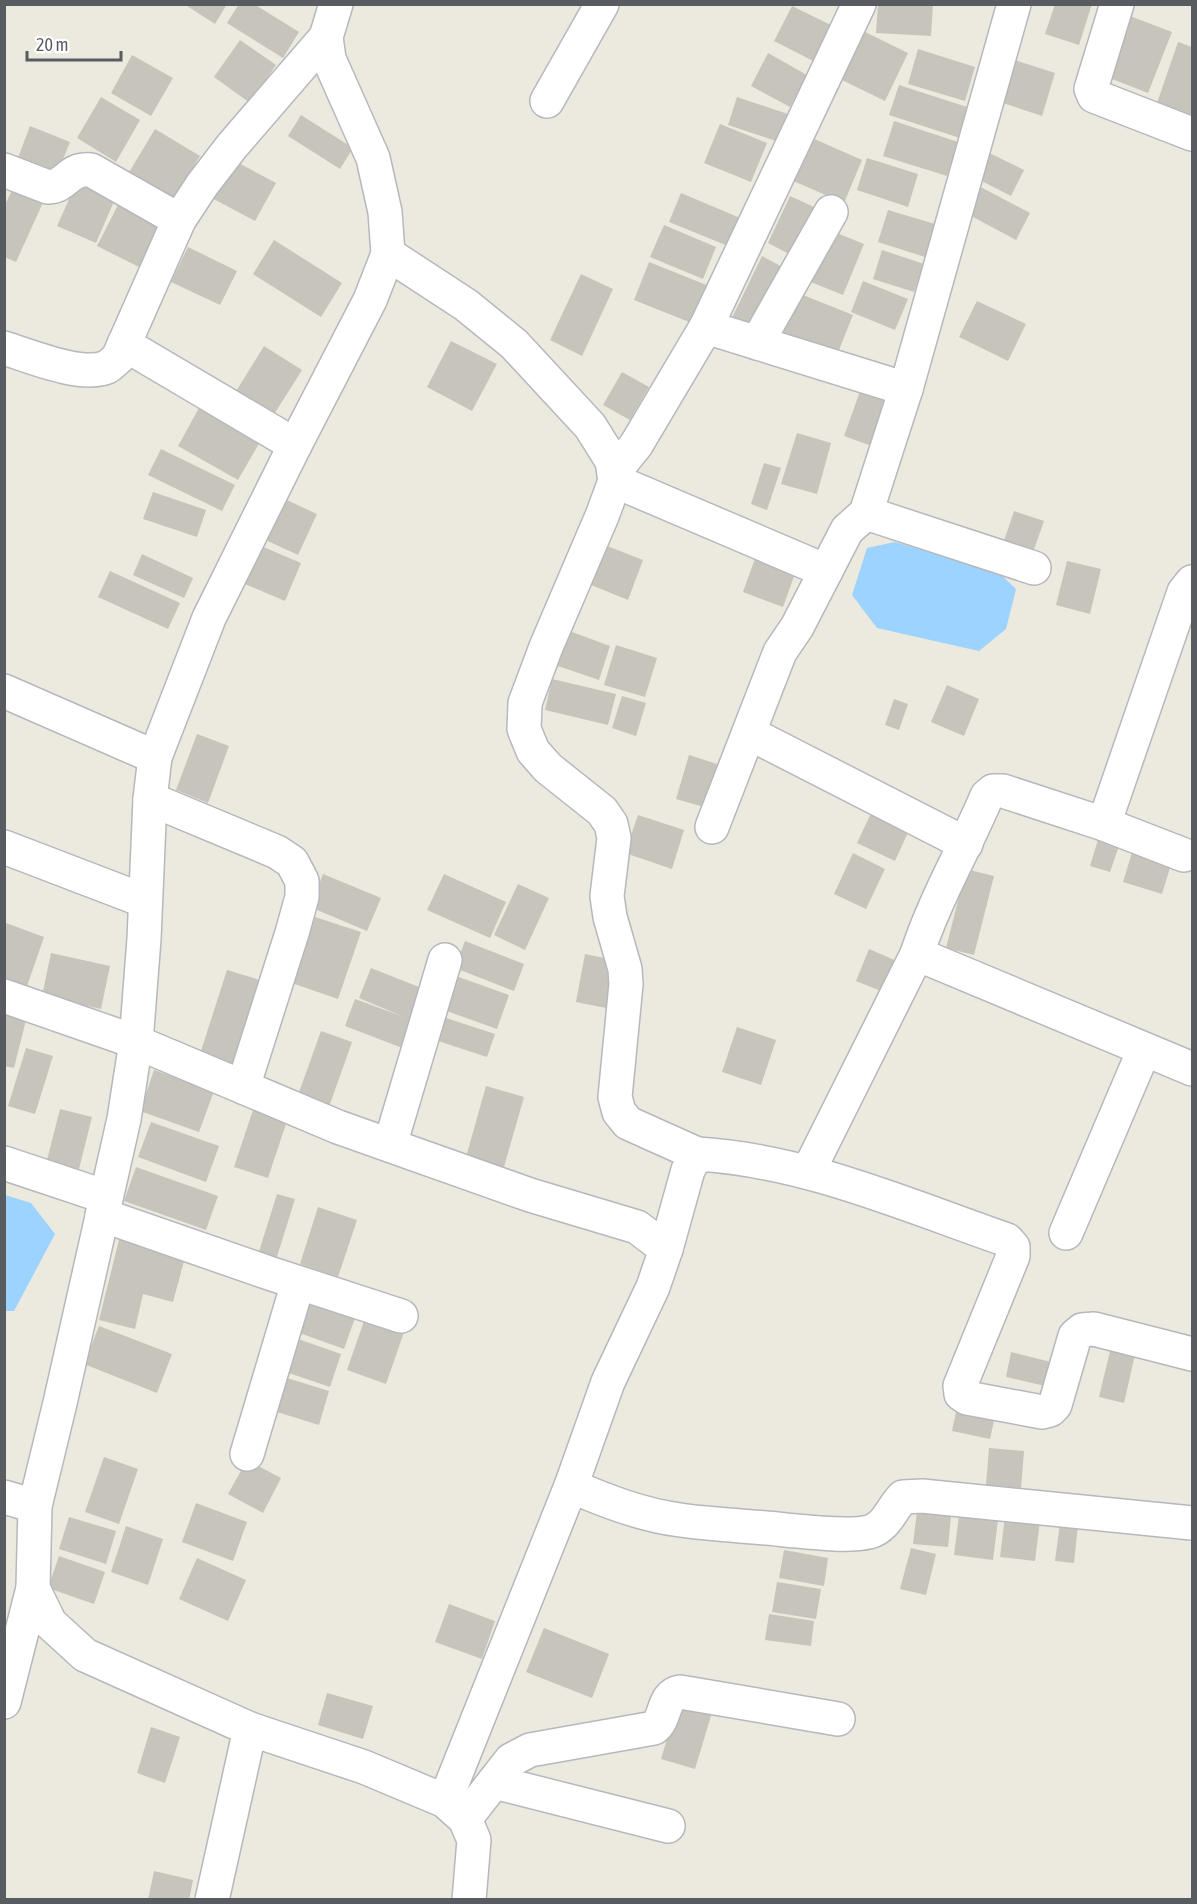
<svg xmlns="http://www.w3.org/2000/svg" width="1197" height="1904" viewBox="0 0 1197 1904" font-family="'Asap Condensed',sans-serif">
<rect width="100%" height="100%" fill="#ece9df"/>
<g fill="#9cd3ff">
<path d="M895 542 998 572 1016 589 1006 629 979 651 877 628 852 595 867 548Z"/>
<path d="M5 1195 31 1203 55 1234 14 1311H5Z"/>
</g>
<g fill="#c7c4bc">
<path d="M184 4H227L215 24Z"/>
<path d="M239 4H254L299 32 283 58 227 23Z"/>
<path d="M878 4H933L931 36 876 33Z"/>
<path d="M1055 4H1092L1079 45 1045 34Z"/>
<path d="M792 6 835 27 817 63 774 41Z"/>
<path d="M1130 16 1172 32 1148 93 1107 77Z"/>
<path d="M863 31 908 53 885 101 840 79Z"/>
<path d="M240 40 276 65 250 103 214 77Z"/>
<path d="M1178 42 1192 47V115L1157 103Z"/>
<path d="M918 49 975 67 965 101 908 84Z"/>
<path d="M768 53 807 75 790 107 751 86Z"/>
<path d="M132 55 173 78 151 116 111 93Z"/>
<path d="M1011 59 1055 73 1042 116 997 101Z"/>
<path d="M899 85 970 108 960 138 889 115Z"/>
<path d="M101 97 140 120 116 162 77 138Z"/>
<path d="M737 97 788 114 779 142 728 125Z"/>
<path d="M301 115 353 148 340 169 288 136Z"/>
<path d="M894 121 958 142 947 176 883 156Z"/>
<path d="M720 124 767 143 751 182 704 163Z"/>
<path d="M30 126 70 142 55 179 16 163Z"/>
<path d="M155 129 200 156 170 206 125 179Z"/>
<path d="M803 134 862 160 844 203 784 177Z"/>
<path d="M983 150 1024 170 1011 196 970 175Z"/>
<path d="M867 158 918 174 908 207 857 190Z"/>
<path d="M231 159 276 183 255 221 210 197Z"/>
<path d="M81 173 119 190 96 243 57 226Z"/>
<path d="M15 184 45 198 16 262 4 257V207Z"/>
<path d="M975 184 1030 213 1016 240 962 211Z"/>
<path d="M681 193 745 220 733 248 669 222Z"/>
<path d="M790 196 814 207 791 255 768 243Z"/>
<path d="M121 199 162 220 139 267 97 246Z"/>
<path d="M888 210 935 224 925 257 878 242Z"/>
<path d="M664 225 716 247 703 279 650 257Z"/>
<path d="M827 229 864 244 843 295 806 280Z"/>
<path d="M274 240 342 283 321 317 253 274Z"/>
<path d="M188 247 237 271 220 305 171 282Z"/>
<path d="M882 250 924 264 914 292 873 279Z"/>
<path d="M762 256 784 268 751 335 729 324Z"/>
<path d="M649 262 709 286 694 324 634 300Z"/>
<path d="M581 274 613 289 582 356 550 340Z"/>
<path d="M863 281 908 299 895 330 851 312Z"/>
<path d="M788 289 853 315 837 355 772 328Z"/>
<path d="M977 301 1026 324 1008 361 959 337Z"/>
<path d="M451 341 497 364 472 411 427 387Z"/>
<path d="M264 346 302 370 273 416 235 393Z"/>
<path d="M622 372 649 387 630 420 603 405Z"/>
<path d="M863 383 899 396 880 449 844 436Z"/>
<path d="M204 399 265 433 238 480 178 446Z"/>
<path d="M797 433 831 443 817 494 781 484Z"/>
<path d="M161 449 235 485 222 511 148 475Z"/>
<path d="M764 463 781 468 767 510 751 504Z"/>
<path d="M153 492 206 510 197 537 143 519Z"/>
<path d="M276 495 317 514 298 555 257 536Z"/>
<path d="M1014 511 1044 521 1032 555 1003 544Z"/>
<path d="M254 543 301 563 285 601 238 581Z"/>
<path d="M602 544 643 560 628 600 586 583Z"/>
<path d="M757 553 797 568 783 607 743 592Z"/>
<path d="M142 554 193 578 184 598 133 575Z"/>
<path d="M1067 561 1101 569 1090 614 1056 605Z"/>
<path d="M110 571 180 603 168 629 98 597Z"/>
<path d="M564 629 610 646 599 680 552 664Z"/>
<path d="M616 645 657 658 645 697 604 685Z"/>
<path d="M552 679 616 694 608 725 545 710Z"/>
<path d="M947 685 979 699 964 736 931 722Z"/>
<path d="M622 696 646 703 636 736 612 728Z"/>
<path d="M894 699 908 704 899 730 885 725Z"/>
<path d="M197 734 229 746 208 803 176 790Z"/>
<path d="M689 755 717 764 704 807 676 799Z"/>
<path d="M874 807 911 826 895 861 857 843Z"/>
<path d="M638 815 684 830 672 869 625 853Z"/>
<path d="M1100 833 1121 840 1110 872 1090 866Z"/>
<path d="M1134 846 1173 858 1162 894 1123 882Z"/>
<path d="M853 853 885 869 866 909 834 894Z"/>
<path d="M966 869 994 876 974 955 946 948Z"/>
<path d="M323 874 381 898 367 931 310 907Z"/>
<path d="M444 874 506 902 490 938 427 910Z"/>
<path d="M518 884 549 898 525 950 494 935Z"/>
<path d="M312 916 361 932 338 999 289 982Z"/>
<path d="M6 923 44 937 24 995 4 989V929Z"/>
<path d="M465 941 524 964 514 991 455 968Z"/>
<path d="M869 949 899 962 886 993 856 981Z"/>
<path d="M51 953 110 966 101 1009 42 996Z"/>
<path d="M585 954 619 961 611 1009 576 1002Z"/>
<path d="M371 968 424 989 405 1049 345 1026 355 999 404 1017 359 998Z"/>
<path d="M227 970 263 981 237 1066 200 1054Z"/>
<path d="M456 976 509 995 497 1029 444 1010Z"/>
<path d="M4 1002 29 1008 14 1068 4 1066Z"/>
<path d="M440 1016 495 1034 487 1057 432 1039Z"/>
<path d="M737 1027 776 1040 761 1085 722 1072Z"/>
<path d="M321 1031 352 1042 329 1107 298 1095Z"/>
<path d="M26 1048 53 1056 35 1114 8 1106Z"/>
<path d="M154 1070 214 1091 199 1132 140 1111Z"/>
<path d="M486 1086 524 1097 504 1167 466 1157Z"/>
<path d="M254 1107 288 1118 268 1178 234 1167Z"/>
<path d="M60 1109 92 1117 77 1177 45 1168Z"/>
<path d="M151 1122 219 1146 206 1182 138 1157Z"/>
<path d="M136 1167 218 1196 206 1230 124 1201Z"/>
<path d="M277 1194 295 1199 275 1263 257 1258Z"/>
<path d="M318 1207 357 1220 338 1277 300 1264Z"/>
<path d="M121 1232 187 1250 173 1302 143 1294 135 1329 99 1320Z"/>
<path d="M306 1297 356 1315 344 1349 294 1331Z"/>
<path d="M365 1318 404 1332 386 1384 347 1370Z"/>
<path d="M99 1326 172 1354 157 1393 84 1364Z"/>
<path d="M295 1338 341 1354 330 1387 283 1371Z"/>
<path d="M1112 1343 1136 1350 1124 1403 1099 1397Z"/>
<path d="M1011 1352 1051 1362 1045 1386 1006 1377Z"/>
<path d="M287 1378 329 1391 319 1425 277 1412Z"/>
<path d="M957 1408 995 1416 990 1439 952 1431Z"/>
<path d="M989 1448 1024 1451 1021 1488 986 1485Z"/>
<path d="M104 1457 138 1469 119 1524 85 1512Z"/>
<path d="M247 1460 281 1478 263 1513 228 1494Z"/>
<path d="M196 1503 247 1522 233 1561 182 1542Z"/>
<path d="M918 1503 952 1506 948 1547 913 1544Z"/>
<path d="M960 1507 999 1512 993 1560 954 1555Z"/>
<path d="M1006 1508 1041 1513 1035 1561 1000 1557Z"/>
<path d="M69 1517 116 1531 106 1564 59 1549Z"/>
<path d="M1060 1523 1078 1525 1074 1563 1055 1561Z"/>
<path d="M126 1526 163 1539 148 1585 111 1572Z"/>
<path d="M911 1548 936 1554 926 1595 900 1589Z"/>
<path d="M784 1550 828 1558 824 1586 779 1578Z"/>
<path d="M59 1556 105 1572 94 1604 48 1588Z"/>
<path d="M197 1558 246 1580 228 1621 179 1599Z"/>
<path d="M777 1582 821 1589 816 1619 772 1612Z"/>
<path d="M449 1604 495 1621 482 1659 435 1642Z"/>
<path d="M769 1614 814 1621 811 1646 765 1640Z"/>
<path d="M544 1628 609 1654 592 1698 526 1672Z"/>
<path d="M327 1693 373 1706 363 1739 318 1725Z"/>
<path d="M679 1699 713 1709 695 1769 661 1759Z"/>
<path d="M151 1727 180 1737 165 1783 137 1773Z"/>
<path d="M154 1871 193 1880 189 1900H148Z"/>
</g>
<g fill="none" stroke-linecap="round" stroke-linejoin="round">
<defs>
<g id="minor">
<path d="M1117 4 1091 89 1094 96 1192 134"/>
<path d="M547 101 602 4"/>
<path d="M4 170 48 187C68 186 67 168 91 170L179 220"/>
<path d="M388 254 466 305 514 344 590 426 612 461 615 481 602 516 546 647 525 703 524 729 533 751 548 768 602 811 611 824 614 838 607 896 610 917 625 969 626 984 615 1097 619 1112 628 1123 697 1154"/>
<path d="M706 327 859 4"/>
<path d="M757 343 831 212"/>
<path d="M124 344 295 445"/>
<path d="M4 348C30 356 82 378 107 367 111 365 115 360 118 358L179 220 202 185 232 146 326 37"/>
<path d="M614 472 636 445 706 327 906 389 1014 4"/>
<path d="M615 481 826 571"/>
<path d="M866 513 1034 568"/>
<path d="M4 691 155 757"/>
<path d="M749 733 966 844"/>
<path d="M150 799 277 852 292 862 302 881V897L292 933 243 1087"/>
<path d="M1104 824 1184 592 1192 582"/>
<path d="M712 827 780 652 797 627 847 530 866 513 906 389"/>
<path d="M4 847 145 901"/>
<path d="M1184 855 1104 824 1003 791H993L987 796C965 848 934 901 917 954L1192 1069"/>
<path d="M4 996 136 1042 338 1127 530 1195 637 1227 666 1249 653 1287 608 1382 571 1486 445 1801"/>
<path d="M390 1145 445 960"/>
<path d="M4 1163 106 1197"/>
<path d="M808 1172 917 954"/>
<path d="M102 1215 269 1273 401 1316"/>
<path d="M1066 1233 1144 1050"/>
<path d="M666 1249 688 1170 697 1154C804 1160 906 1205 1007 1240L1013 1247V1256L960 1386 961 1394 967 1398 1042 1412 1050 1410 1055 1405 1075 1336 1082 1330 1094 1329 1192 1354"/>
<path d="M247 1454 298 1283"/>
<path d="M571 1486C606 1501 642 1515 680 1520 715 1525 751 1526 786 1530 808 1532 847 1537 869 1532 887 1527 891 1509 903 1497L922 1496 1192 1523"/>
<path d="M4 1702 33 1588"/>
<path d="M494 1782 668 1826"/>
<path d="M465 1819 511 1760 530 1750 654 1728C667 1718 662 1695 680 1692L838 1719"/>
<path d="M212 1900 250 1729"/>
</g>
<g id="tertiary">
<path d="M336 4 326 37 329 59 373 158 385 212 388 254 370 300 295 445 209 618 155 757 150 799 144 939 136 1042 124 1119 60 1403 35 1506 33 1588 50 1623 85 1655 250 1729 364 1767 445 1801 465 1819 474 1840 469 1900"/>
<path d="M4 1497 35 1506"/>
</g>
</defs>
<use href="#minor" stroke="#b5b8bd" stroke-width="36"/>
<use href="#tertiary" stroke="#b5b8bd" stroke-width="36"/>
<use href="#minor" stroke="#fff" stroke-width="33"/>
<use href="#tertiary" stroke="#fff" stroke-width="33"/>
</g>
<rect width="1197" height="1904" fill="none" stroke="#585c61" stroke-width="12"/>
<path d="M27 51v9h94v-9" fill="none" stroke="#585c61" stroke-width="3"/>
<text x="36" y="51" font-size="18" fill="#585c61" stroke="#ffffff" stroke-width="4.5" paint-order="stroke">20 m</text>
</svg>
